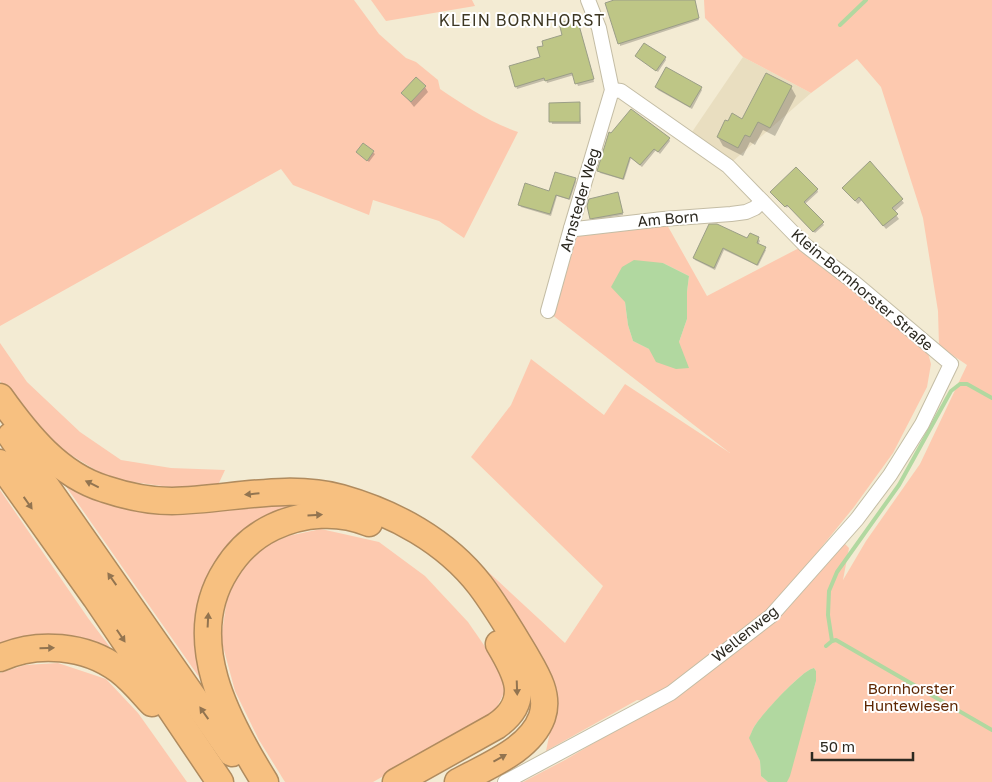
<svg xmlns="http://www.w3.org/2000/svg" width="992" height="782" viewBox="0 0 992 782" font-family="'Golos Text',sans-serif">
<rect width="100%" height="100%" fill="#f3ebd3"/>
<path fill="#e9dec0" d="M743 57 811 93 733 161 692 132Z"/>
<g fill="#fdc9af" fill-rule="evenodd">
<path d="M0 0H354L379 34 406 58 416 62 438 80 440 89C465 106 489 122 518 132L464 238 439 221 373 200 369 215 293 185 281 169 0 326Z"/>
<path d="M371 0H472L475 6 386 21Z"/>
<path d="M704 0H992V782H787L816 681V671L814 668C803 669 761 716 754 727 752 730 751 734 750 738L760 761 761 776 768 782H523L565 760 684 690 773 621 845 544 849 548 843 580 866 541 920 464 967 365 939 346 938 311 923 218 881 87 857 59 811 93 743 57 705 18Z"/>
<path d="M666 223 707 296 801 247 928 353 931 364 927 387 893 453 854 507 768 613 672 686 646 701 637 700 546 751 552 722 516 615 484 568 565 643 603 586 471 457 511 405 531 359 604 415 625 384 730 453 551 314 575 232ZM663 263 689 276 687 292V319L679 342 649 349 633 341 628 325 625 302Z"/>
<path d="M0 343 27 382 80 432 121 460 171 468 225 470 218 485 192 490 110 479 45 439 0 381Z"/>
<path d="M49 462 73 480 337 505 278 514 210 580 222 710Z"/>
<path d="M0 490 88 618 125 667 0 648Z"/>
<path d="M321 529 379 542 425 576 468 622 497 664 506 689 493 715 373 782H285L259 740 235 691 221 639 228 592 247 560 268 545 288 536Z"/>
<path d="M58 663 106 679 138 713 187 782H0V673L25 665Z"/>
</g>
<g fill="#b1d8a0">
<path d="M634 260 663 263 689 276 687 292V319L679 342 689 368 676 369 656 362 649 349 633 341 628 325 625 302 611 287 622 267Z"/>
<path d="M814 668 816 671V681L790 776 787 782H768L761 776 760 761 749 738C751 734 752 730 754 727 760 716 803 669 814 668Z"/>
</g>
<g fill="#0003">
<path d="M618 0H695L699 20 620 46Z"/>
<path d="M578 22 594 82 578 86 574 75 547 83 546 80 517 89 516 86 541 58Z"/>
<path d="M636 56 665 58 666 60 658 72Z"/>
<path d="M425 87 428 92 414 107 403 93Z"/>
<path d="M656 87 701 88 702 90 692 109 658 90Z"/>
<path d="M791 87 796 96 775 136 763 130 755 145 750 142 743 156 723 146 718 137Z"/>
<path d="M579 103 581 124H552L550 104Z"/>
<path d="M611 134 669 139 670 141 660 154 656 150 642 167 631 158 624 180 600 173 599 170Z"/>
<path d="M363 144 375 154 369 162 358 152Z"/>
<path d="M870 162 904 203 894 212 899 219 886 229 862 200 858 204 846 192Z"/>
<path d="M575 179 576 182 570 200 557 196 551 216 521 207 520 205 550 192Z"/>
<path d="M817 189 818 192 805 204 824 225 815 233 788 206 787 208 773 194Z"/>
<path d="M619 196 623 215 592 220 591 218Z"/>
<path d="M709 226 748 240 758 238 760 241 758 245 766 250 758 266 724 250 715 270 695 260 694 258Z"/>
</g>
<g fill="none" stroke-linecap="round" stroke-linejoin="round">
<g stroke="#b1d8a0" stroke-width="4">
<path d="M840 25 866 0"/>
<path d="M832 641 836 640 992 730"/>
<path d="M826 646 832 641 828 615 829 591 837 572 899 485 951 391 960 384H967L992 398"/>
</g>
</g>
<g fill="#bec686" stroke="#9b9e87">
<path d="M614 0H695L699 18 618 44 605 3Z"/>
<path d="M577 18 594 79 575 84 572 73 545 81 544 78 515 87 509 66 540 57 537 47 543 46 542 41 562 35 559 23Z"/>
<path d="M644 43 666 57 656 71 635 56Z"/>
<path d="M666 67 702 87 690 107 655 87Z"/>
<path d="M766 73 792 86 770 128 758 122 750 137 745 135 738 148 717 137 725 120 728 121 732 113 742 119Z"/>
<path d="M416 77 426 86 411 102 401 93Z"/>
<path d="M580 102V122H549V103Z"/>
<path d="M631 109 670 138 658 152 654 149 640 165 630 157 623 179 597 171 609 132 611 133Z"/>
<path d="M363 143 374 151 367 161 356 152Z"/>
<path d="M870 161 903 199 892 208 898 214 883 226 859 197 855 201 842 188Z"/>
<path d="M796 167 818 189 804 202 824 222 813 232 787 205 785 207 770 192Z"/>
<path d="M555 172 576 178 569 199 556 195 550 214 518 205 525 183 549 191Z"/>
<path d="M618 192 623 213 590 219 587 206 589 199Z"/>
<path d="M709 224H717L747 238 750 233 759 237 757 243 766 247 757 265 723 248 714 268 693 258Z"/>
</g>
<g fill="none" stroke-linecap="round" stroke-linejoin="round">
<defs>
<g id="minor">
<path d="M571 228 576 229 663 219 731 214 746 212 755 208 762 201"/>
<path d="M548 311 571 228 612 90 599 28 588 0"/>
<path d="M505 782 671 693 771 616 857 519 890 475 922 424 951 364 855 283 805 245 728 166 621 91 612 90"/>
</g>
<g id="motorway">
<path d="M0 397C27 435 59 475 105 489 126 496 149 501 172 501 228 500 286 483 341 498 394 513 446 541 480 585 496 606 510 630 524 653 535 672 550 694 542 717 530 750 487 766 458 782"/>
<path d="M11 436 232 753"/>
<path d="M0 463 96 598 220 782"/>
<path d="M0 658C37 641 86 645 119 670 131 679 141 691 152 703"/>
<path d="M265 782C227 721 182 639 226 570 237 552 254 536 273 527 303 513 338 510 369 523"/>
<path d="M396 782 496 726C532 701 517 674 499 644"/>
</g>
</defs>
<use href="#minor" stroke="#c4bda5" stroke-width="16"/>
<use href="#motorway" stroke="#b08b5e" stroke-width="29"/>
<use href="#minor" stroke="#fff" stroke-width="14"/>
<use href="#motorway" stroke="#f7c080" stroke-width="26"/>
</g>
<defs><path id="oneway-solid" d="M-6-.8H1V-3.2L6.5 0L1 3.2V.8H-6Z" transform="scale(1.25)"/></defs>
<g fill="#927450">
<use href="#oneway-solid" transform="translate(92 484) rotate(-154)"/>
<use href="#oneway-solid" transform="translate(252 494) rotate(174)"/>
<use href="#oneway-solid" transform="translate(28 503) rotate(55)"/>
<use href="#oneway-solid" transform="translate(315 515) rotate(-3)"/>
<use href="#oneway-solid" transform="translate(112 579) rotate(-125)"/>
<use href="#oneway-solid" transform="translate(208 620) rotate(-87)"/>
<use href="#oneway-solid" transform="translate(121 636) rotate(56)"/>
<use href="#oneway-solid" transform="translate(47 648) rotate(-1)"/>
<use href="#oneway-solid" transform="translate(517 688) rotate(88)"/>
<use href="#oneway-solid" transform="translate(204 713) rotate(-125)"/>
<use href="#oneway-solid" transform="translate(500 758) rotate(-29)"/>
</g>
<g text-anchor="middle" stroke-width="4" stroke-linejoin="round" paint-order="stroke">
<g font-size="15" fill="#2c2920" stroke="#fff">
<text transform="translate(580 200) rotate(-74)" y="5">Arnsteder Weg</text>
<text transform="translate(668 219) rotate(-5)" y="5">Am Born</text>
<text transform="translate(862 290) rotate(40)" y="5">Klein-Bornhorster Straße</text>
<text transform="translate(745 634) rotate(-39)" y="5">Wellenweg</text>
</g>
<g font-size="15" fill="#5e2602" stroke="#fff">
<text x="911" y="694">Bornhorster<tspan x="911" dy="17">Huntewiesen</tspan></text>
</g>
<g font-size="16" letter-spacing="1" fill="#3d3723" stroke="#fff">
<text x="522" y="26">KLEIN BORNHORST</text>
</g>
</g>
<path d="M812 752v8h101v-8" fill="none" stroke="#2c2920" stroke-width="2.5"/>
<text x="820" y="752" font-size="15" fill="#2c2920" stroke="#ffffff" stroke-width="4" paint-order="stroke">50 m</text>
</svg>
